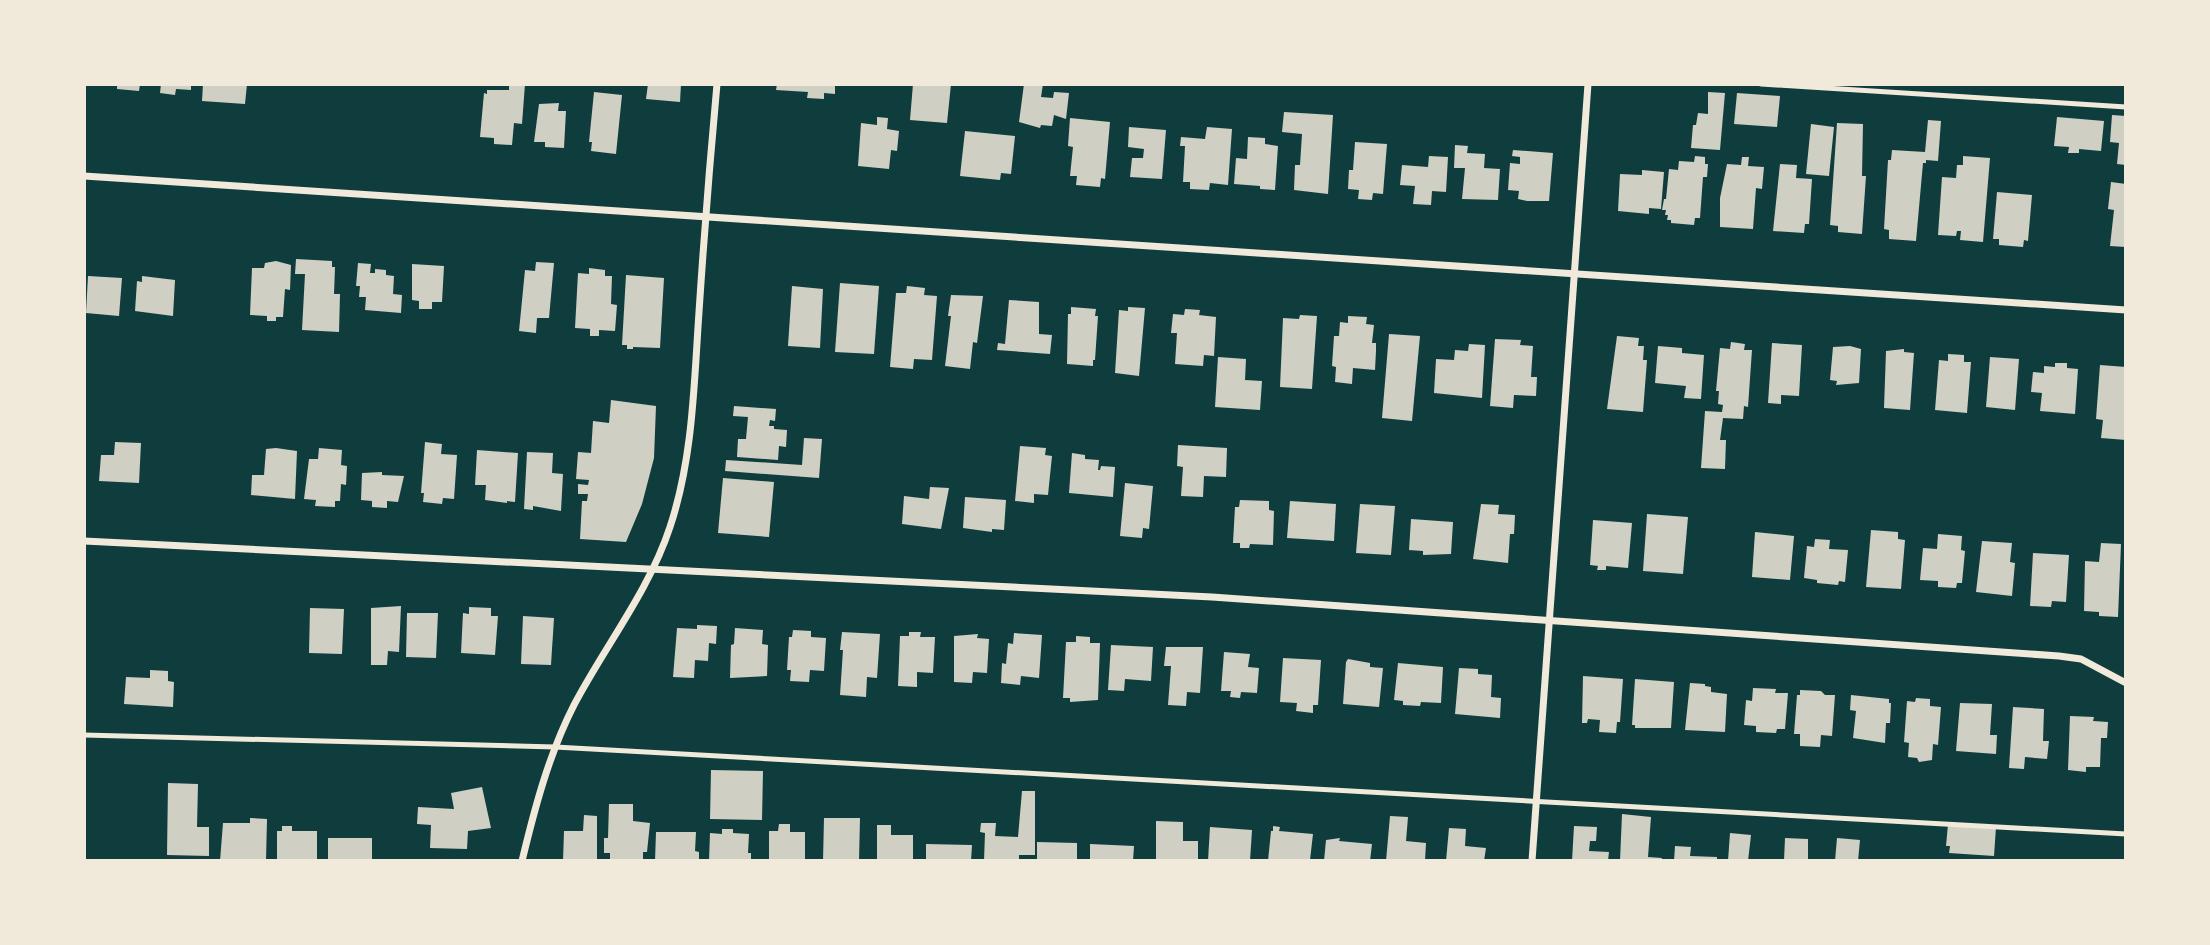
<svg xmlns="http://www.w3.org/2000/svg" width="2210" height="945" viewBox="0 0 2210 945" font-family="Inter,sans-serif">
<rect width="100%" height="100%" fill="#0f3d3e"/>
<g fill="#cfcfc3">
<path d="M117 84H140L139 91 117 89Z"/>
<path d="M161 84H191V90L176 89 175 95 160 93Z"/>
<path d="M203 84H247L245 104 202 101Z"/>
<path d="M509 84H525L522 124 514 123 512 145 494 144V138L480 137 484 93 487 94V90H509Z"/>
<path d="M648 84H681L680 102 646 99Z"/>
<path d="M777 84H835V94L824 93V99L807 98 808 92 776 90Z"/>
<path d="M913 84H951L947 123 910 120Z"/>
<path d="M1024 84H1043L1041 97 1053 98 1054 92 1069 93 1066 119 1054 115 1052 126 1041 125 1040 128 1019 122Z"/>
<path d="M594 92 622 95 616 154 591 151 592 142H589Z"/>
<path d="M1708 92 1725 93 1720 150 1691 148 1693 125H1696L1698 113 1708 114Z"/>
<path d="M1737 93 1780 96 1777 127 1734 124Z"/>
<path d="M559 103 558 111H566L564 148 545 147V142H534L539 104Z"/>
<path d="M1284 112 1333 115 1328 194 1294 190 1295 165H1300L1302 134 1282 132Z"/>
<path d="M2112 115 2126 116V165L2117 164 2119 143 2110 142Z"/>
<path d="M877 117 888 118 887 129 899 131 897 151 891 150 889 169 858 166 861 123 877 125Z"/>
<path d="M2057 117 2104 121 2101 151 2079 149V153H2068L2069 147 2054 146Z"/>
<path d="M1070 118 1110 122 1105 179 1101 178 1100 187 1076 185 1077 176H1070L1073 147 1068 146Z"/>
<path d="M1928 120 1941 121 1938 161 1926 160V163H1923L1916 241 1889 239V230L1884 229 1888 160H1891L1892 150 1925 152Z"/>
<path d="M1837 123 1863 124 1862 176H1866L1862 234 1838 232V226L1830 225Z"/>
<path d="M1811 124 1834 127 1829 176 1806 174Z"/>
<path d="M1129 127 1166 130 1162 179 1130 177 1132 158H1143L1144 149 1128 147Z"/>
<path d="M1207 127 1232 129 1228 185 1210 183 1209 190 1190 189V182H1183L1185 146H1180L1181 137 1205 139Z"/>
<path d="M965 131 1015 136 1011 174 1001 173 1000 180 960 176Z"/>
<path d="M1248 137 1265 138V144L1278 146 1275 190 1260 189V186L1234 184 1236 158 1247 159Z"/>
<path d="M1355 142 1387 144 1383 194 1373 193 1372 200 1358 199 1359 190 1348 189 1349 170H1353Z"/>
<path d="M1455 145 1468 146 1467 153 1485 154 1484 168 1500 169 1498 200 1462 199 1465 168H1454Z"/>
<path d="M1513 150 1553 153 1549 201H1527L1518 199 1519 191 1508 190 1510 163 1520 164V157L1512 156Z"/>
<path d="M1429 156 1448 157 1446 192 1432 191 1431 205 1413 204 1415 186 1400 185 1402 165 1428 167Z"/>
<path d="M1695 156 1705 157V164H1708L1707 177H1703L1700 218H1695L1694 225 1671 223V220H1667L1668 215H1665L1666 210H1662L1664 199H1666L1669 169 1678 170 1679 161 1694 162Z"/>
<path d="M1963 156 1990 158 1983 242 1960 240 1961 231H1957L1956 236 1938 235 1942 177 1956 178 1957 165H1963Z"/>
<path d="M1742 157H1749L1748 166 1764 167 1762 189 1756 188 1753 229 1720 227V198L1727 164 1741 165Z"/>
<path d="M1780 164 1797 165 1796 178 1812 179 1809 224H1805L1804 233 1773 231Z"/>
<path d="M1642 170 1664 172 1661 209 1649 208V214L1618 211 1620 174 1642 175Z"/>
<path d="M2111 182 2126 184V247L2110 246 2114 210 2108 209Z"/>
<path d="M1997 192 2032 195 2028 241 2024 240 2023 247 1999 245V239H1993Z"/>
<path d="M296 259 332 261V267H335L334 294H340L339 332 302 330 305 274H295Z"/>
<path d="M276 261 291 265 290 290 285 289 283 317H276V321H267V316L250 315 252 268H264L265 263Z"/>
<path d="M536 262 554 263 549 318H537L536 333 519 331 525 270 535 271Z"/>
<path d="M358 263 371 264 370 273H375V269L386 270V275L394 276 393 294 402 295 401 313 365 310 366 297H359L360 286H356Z"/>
<path d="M412 264 444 266 442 302H432V309H419V301L412 300Z"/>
<path d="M589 268 605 270V276H612L611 304 617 305 615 331 599 330V336H590V329L575 328 578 273 589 274Z"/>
<path d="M626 275 664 278 660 348 633 347V349H627V345H622Z"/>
<path d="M88 276 122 278 119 316 86 313Z"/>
<path d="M142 276 175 280 173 316 135 311 137 281 142 282Z"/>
<path d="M840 283 879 286 874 354 835 352Z"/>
<path d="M792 286 823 289 820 348 788 346Z"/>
<path d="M907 286 925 288 924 295 937 296 932 360 914 359 913 369 890 367 896 293H906Z"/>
<path d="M951 295 983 296 977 343 973 342 970 369 945 366 951 316H948Z"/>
<path d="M1009 300 1039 302V334L1052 335 1050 354 997 350 998 343 1005 344Z"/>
<path d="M1071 307 1096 309 1095 316H1098L1095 360H1093V366L1067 364 1068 314H1071Z"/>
<path d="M1128 307 1145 308 1139 376 1115 373 1119 310 1128 311Z"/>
<path d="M1185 309 1200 310 1199 315 1216 317 1214 356 1204 355 1203 366 1175 364 1177 333H1171L1173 314 1184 315Z"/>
<path d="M1300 315 1317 316 1312 389 1280 387 1283 318 1299 319Z"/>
<path d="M1348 316 1367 317 1366 324 1374 325 1372 343H1376V351L1375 370 1353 368 1352 384 1335 382 1336 367 1332 366 1334 336H1339L1340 322 1348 323Z"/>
<path d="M1389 334 1420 336 1412 421 1382 418Z"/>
<path d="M1617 336 1639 338 1638 346H1644L1643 360H1647L1643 412 1607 409Z"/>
<path d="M1495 339 1521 340 1520 345 1533 346 1531 377H1537L1536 396 1514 395 1513 408 1490 406Z"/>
<path d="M1731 342 1745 344 1744 350H1752L1748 407 1744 406 1743 419 1723 418 1720 440H1726L1725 469 1701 468 1705 411 1722 412 1723 405 1718 404 1719 391H1716L1720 348 1730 349Z"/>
<path d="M1772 343 1802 345 1799 396 1781 395V404L1768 403Z"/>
<path d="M1469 344 1485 345 1482 398 1434 393 1436 359 1454 360 1455 350 1468 351Z"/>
<path d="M1658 346 1682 348V353L1704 355 1701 399 1684 398 1686 386 1655 383Z"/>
<path d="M1850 346 1861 349 1859 383 1836 385 1837 381 1830 380 1833 347Z"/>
<path d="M1904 349V352L1914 353 1910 410 1884 408 1886 351Z"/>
<path d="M1948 354 1964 355V362H1971L1967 413 1935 410 1939 360 1948 361Z"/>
<path d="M1218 357 1246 359 1245 380 1262 381 1260 410 1215 407Z"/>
<path d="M1990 357 2019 359 2015 410 1986 407Z"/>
<path d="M2055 363H2067V368L2078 369 2075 414 2040 411 2042 393 2031 392 2033 372 2044 373V366L2055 367Z"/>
<path d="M2100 365 2126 367V440L2101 438 2103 420 2096 419Z"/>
<path d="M611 400 656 406 654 458 642 504 626 542 580 539 582 501H587L588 494H578V484L588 485 589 480 576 479 578 452 591 453 593 421 609 423Z"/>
<path d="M734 406 776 409 775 421 770 420 769 426H774V429L787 430 786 447 779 446 778 460 737 457 738 439H746L748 417 733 416Z"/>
<path d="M804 438 822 439 819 478 725 471 726 460 802 465Z"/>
<path d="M115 442 141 443 139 483 99 481 101 455H114Z"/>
<path d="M425 442 442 444 441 454 457 455 454 499 443 498 442 504 423 502 424 493H421Z"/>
<path d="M1178 445 1227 448 1226 477 1204 476 1203 497 1181 496 1183 467 1177 466Z"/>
<path d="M1020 446 1046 448 1045 455 1052 456 1048 495 1034 494V503L1015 501Z"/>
<path d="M276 448 297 451 295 499 251 495 252 475H264L266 449Z"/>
<path d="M319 448 342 450 341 465 347 466 346 485 341 484 340 501H335V507L315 506 316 500 304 499 309 459H318Z"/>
<path d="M477 450 518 453 515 502 507 501V503L485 500 486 485H475Z"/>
<path d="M527 452 553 453 552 473 563 474 561 511 533 506V510L524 509Z"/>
<path d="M1072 453 1085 455V459L1099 460 1098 470H1100L1101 466 1115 467 1113 497 1069 493Z"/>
<path d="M382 472V475L404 476 398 502 387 501V508L372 507V501L361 500 362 473Z"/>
<path d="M723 478 774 482 769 537 718 533Z"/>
<path d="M1125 483 1153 486 1149 529 1143 528 1142 538 1120 536Z"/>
<path d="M930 487 949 488 941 529 902 524 904 496 929 499Z"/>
<path d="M965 497 1006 500 1004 530 992 529V532L963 528Z"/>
<path d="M1240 500 1269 501V510L1274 511 1273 545 1250 544 1249 548H1240V543H1233L1235 507H1239Z"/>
<path d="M1290 501 1336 504 1334 541 1287 538Z"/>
<path d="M1360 504 1395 506 1391 555 1356 553Z"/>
<path d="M1481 504 1499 505 1498 514 1515 515 1514 534H1510L1508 563 1473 559Z"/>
<path d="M1647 514 1688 517 1683 574 1643 571Z"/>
<path d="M1411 519 1453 522 1451 554 1423 555V551L1409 550Z"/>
<path d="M1593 520 1632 523 1628 568 1606 566V570H1597L1598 566 1590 565Z"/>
<path d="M1871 530 1898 532V539L1905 540 1901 589 1866 587Z"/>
<path d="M1755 532 1794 536 1790 580 1752 577Z"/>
<path d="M1938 534 1962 536 1961 550 1965 551 1962 583H1957L1956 588 1938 587V581L1920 580 1923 548 1937 549Z"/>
<path d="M1815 539 1830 540 1829 549 1848 550 1845 582 1839 581 1838 585 1817 583V580L1804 578 1807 546 1814 547Z"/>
<path d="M1982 541 2012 543 2010 562 2015 563 2012 596 1976 592Z"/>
<path d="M2101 543 2121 544 2118 617 2099 616V612L2084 611 2085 561 2099 562Z"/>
<path d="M2033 553 2069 555 2066 602 2052 601 2051 607 2030 606Z"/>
<path d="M401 606 399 652 388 651 387 665H371V608Z"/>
<path d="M469 607 491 608V616H498L495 655 461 653 463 613 469 614Z"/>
<path d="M310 608 344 609 342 654 309 653Z"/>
<path d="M407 613H438L436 658 406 657Z"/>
<path d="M523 616 554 618 551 665 521 664Z"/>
<path d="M697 625 717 626 716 644 709 643 708 661 695 660 694 678 673 677 677 628 697 629Z"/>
<path d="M735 628 763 630 762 644 768 645 767 676 730 678 731 645 734 644Z"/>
<path d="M793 630 811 631V637L826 638 824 671 810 670 809 682 790 681 791 670H787L789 637H792Z"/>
<path d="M842 632 880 634 877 678 867 677 866 697 840 695 843 650H840Z"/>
<path d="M909 632H921L920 637H935L933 673 917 672V687L898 686 900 636H909Z"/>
<path d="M1014 633 1042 635 1039 678 1021 676 1020 685 1001 683 1002 663 1006 664 1008 643 1013 644Z"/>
<path d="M978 634 977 638 989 639 987 673 973 672 972 683 954 682V636Z"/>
<path d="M1076 636 1090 637V643H1100L1098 700 1070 702V698H1063L1066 642H1076Z"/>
<path d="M1111 645 1153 647 1151 681 1125 679 1124 691 1108 690Z"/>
<path d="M1166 647H1203L1200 693 1187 692 1186 706 1168 705 1171 666H1164Z"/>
<path d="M1224 652 1250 654 1248 667 1259 668 1257 693 1241 692 1240 698 1230 697 1231 691H1221Z"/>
<path d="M1283 658 1321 660 1318 705H1313V713L1296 711 1297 703 1280 702Z"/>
<path d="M1348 659 1370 663V667L1383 668 1379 707 1343 704 1346 662Z"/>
<path d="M1398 663 1443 667 1441 703 1421 702 1420 706 1403 705V701L1394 700Z"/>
<path d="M1459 668 1478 669V674L1492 675 1491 697 1501 698 1500 718 1455 714Z"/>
<path d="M150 670 168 671V681L174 682 173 707 124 704 126 677 150 678Z"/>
<path d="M1583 676 1623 679 1620 722H1617L1616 733 1599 732 1600 720 1588 719 1587 723H1582Z"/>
<path d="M1635 679 1674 682 1671 728H1635V725H1632Z"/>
<path d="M1690 683 1705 684V686L1711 687V692L1727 694 1725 732 1685 730Z"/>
<path d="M1753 688 1776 689 1775 693H1788L1785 729H1777L1776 733 1756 732V726L1744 725 1746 700 1752 701Z"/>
<path d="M1800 690 1821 691 1825 695H1835L1832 736 1821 735 1820 747 1800 746V734H1794L1797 695H1800Z"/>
<path d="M1851 695 1889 699V703H1891L1890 723H1886L1885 743 1853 738 1856 711 1850 710Z"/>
<path d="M1916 698 1930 699V706L1941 707 1938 745 1933 744 1932 760 1919 762 1917 758 1908 757 1909 743 1904 742 1907 701 1915 702Z"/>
<path d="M1960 703 1992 704 1990 735H1997L1996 754 1956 751Z"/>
<path d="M2013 707 2044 709 2043 741H2049L2047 759 2025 757 2024 769 2009 768Z"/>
<path d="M2070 716 2094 717 2093 721 2108 722 2107 738H2101L2100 767H2086V772L2068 770Z"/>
<path d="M711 770 763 771 762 820 710 819Z"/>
<path d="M168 783 198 784 197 827H209V856L167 855Z"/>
<path d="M482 787 491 828 468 831 467 849 430 848 431 825 417 824 418 807 454 809 451 793Z"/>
<path d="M1022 791H1035V855H1019V859H1024V861H984L985 833 980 832 981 823H996L995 836 1018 837Z"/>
<path d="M609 804H633V821L650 823 647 852H643V861H610V853H604V838H608Z"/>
<path d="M1622 814 1651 817 1648 857 1662 858 1661 861H1620Z"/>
<path d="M584 815 597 816V861H563L564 831H583Z"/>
<path d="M1390 816 1408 817 1406 841 1426 843 1425 861H1386Z"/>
<path d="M250 818 267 819 266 861H220L223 823H250Z"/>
<path d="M824 818H860L859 861H823Z"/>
<path d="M1156 821 1183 822V841H1198V861H1156Z"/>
<path d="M779 824H790V832H805V861H769V831H778Z"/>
<path d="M1948 824 1996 827 1994 856 1949 853 1950 846H1946Z"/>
<path d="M877 825H891V835H913V861H877Z"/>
<path d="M282 826H292V831H317V861H277V831H282Z"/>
<path d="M1273 826 1280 827 1279 831 1313 834 1310 860 1268 861 1271 831H1273Z"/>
<path d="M1574 826 1597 827 1596 841H1590L1589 851 1609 852 1608 861H1572Z"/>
<path d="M1210 827 1252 830 1250 861H1208Z"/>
<path d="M1449 828 1466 829 1465 846 1486 848 1484 861H1446Z"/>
<path d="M722 829H733V833L749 834 748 853H751V861H709L710 833 722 834Z"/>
<path d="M656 832H696L695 851 699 852V861H655Z"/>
<path d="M1730 833 1751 835 1748 861H1728Z"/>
<rect x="328" y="838" width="44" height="23"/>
<path d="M1340 838 1339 841 1372 844 1370 861H1324L1326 840Z"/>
<path d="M1785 838 1808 839V859L1784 861Z"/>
<path d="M1837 838 1860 840 1858 861H1835Z"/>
<path d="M1037 842 1077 843V861H1037Z"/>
<path d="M926 844 972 845 971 861H926Z"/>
<path d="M1090 844 1134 846 1133 861H1090Z"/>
<path d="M1675 846 1691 847 1690 856 1717 857V861H1674Z"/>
</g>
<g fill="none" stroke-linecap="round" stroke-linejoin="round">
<g stroke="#f1e9da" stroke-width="5">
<path d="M1761 84 2126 107"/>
<path d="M84 735 555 747 2126 834"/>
</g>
<g stroke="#f1e9da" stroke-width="7">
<path d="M84 176 2126 310"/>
<path d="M84 541 1212 597 2059 656 2081 659 2126 683"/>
<path d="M522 861C535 807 549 754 574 705 605 646 649 591 670 527 693 458 694 384 699 312 704 236 710 160 717 84"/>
<path d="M1532 861 1588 84"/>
</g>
</g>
<rect width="2210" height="945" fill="none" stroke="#f1e9da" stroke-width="172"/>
</svg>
